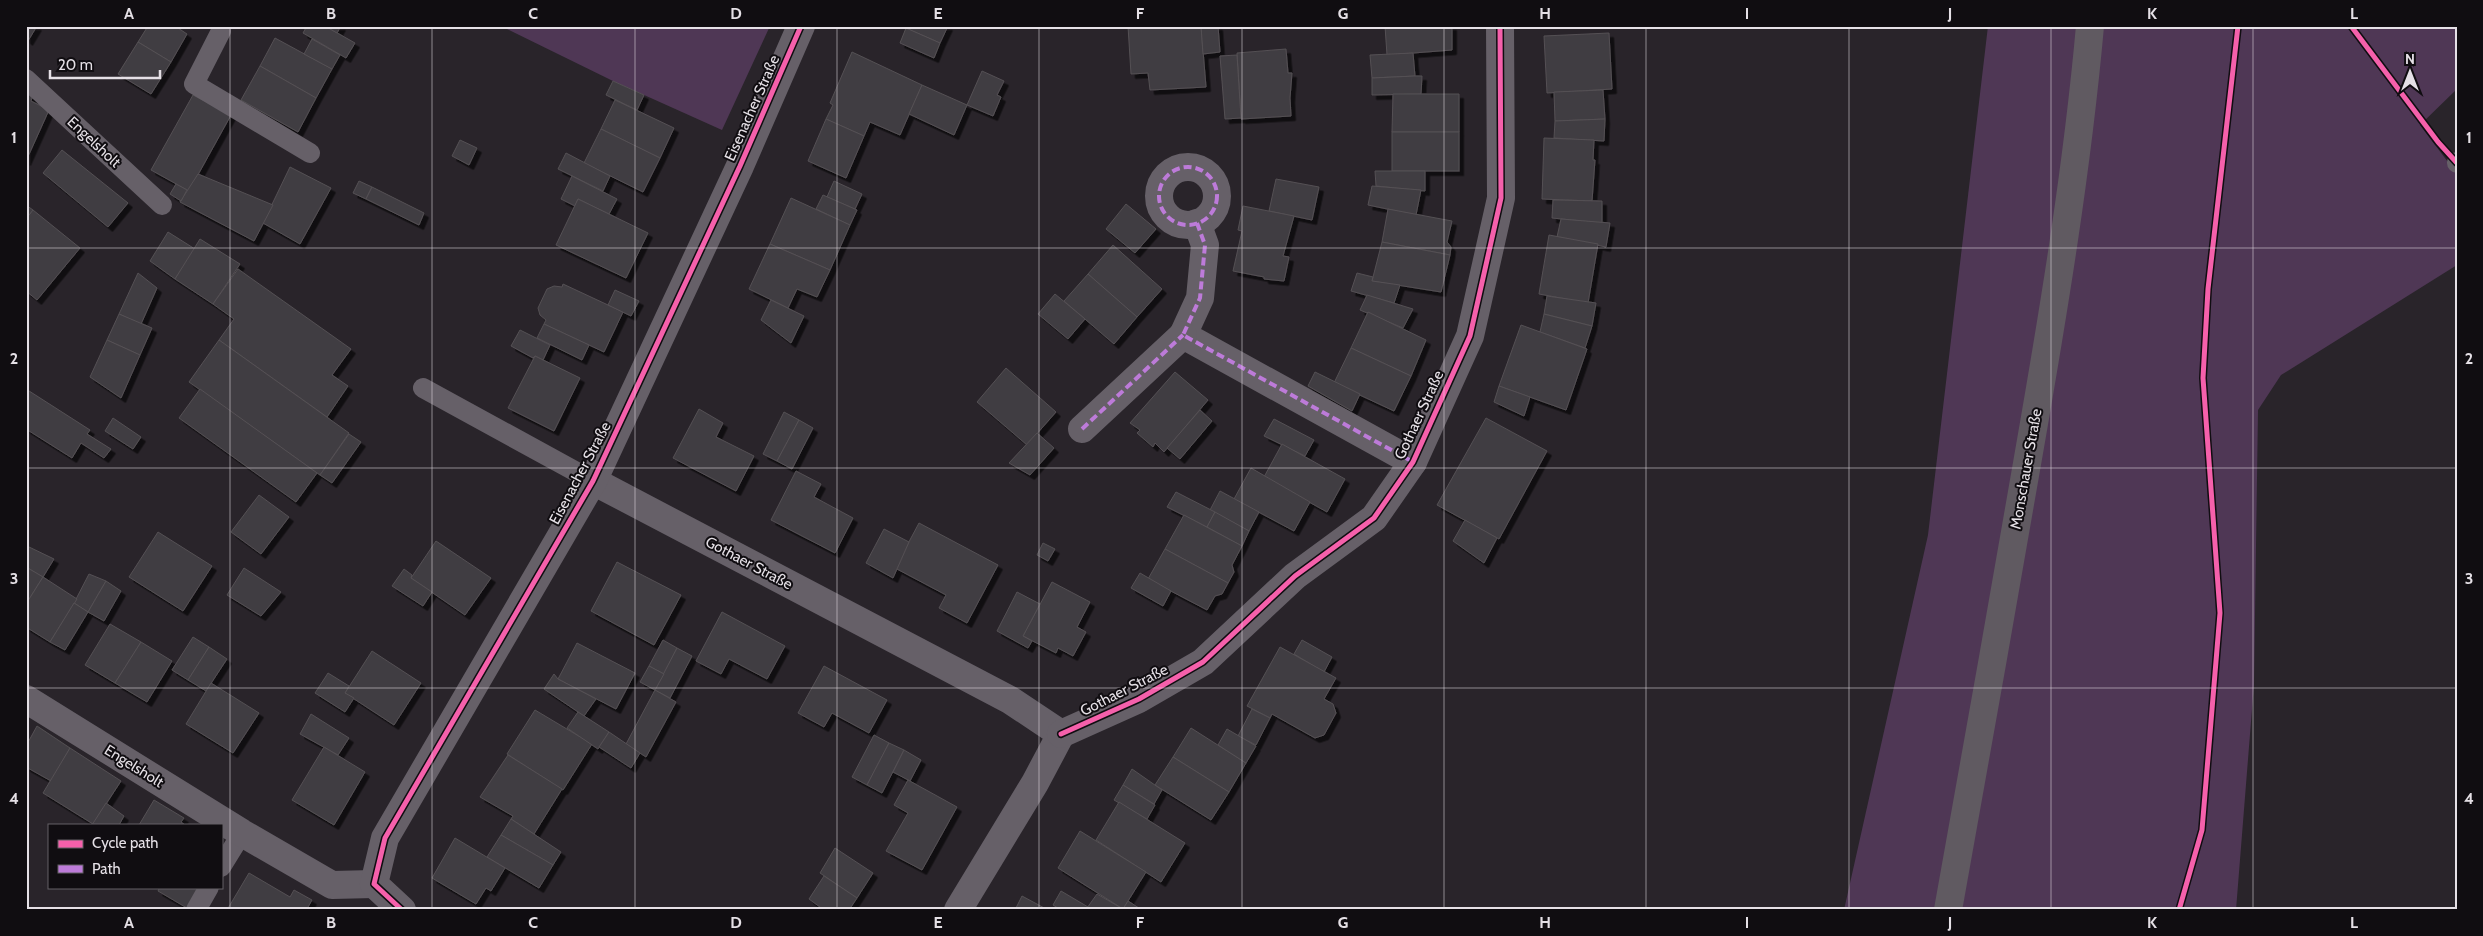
<svg xmlns="http://www.w3.org/2000/svg" width="2483" height="936" viewBox="0 0 2483 936" font-family="Cabin,sans-serif">
<defs>
<filter id="shadow"><feDropShadow dx="4.5" dy="4.5" stdDeviation="0" flood-color="#0009"/></filter>
</defs>
<rect width="100%" height="100%" fill="#29242a"/>
<g fill="#4f3755">
<path d="M501 26H770L722 130 613 81Z"/>
<path d="M1988 26H2457V89L2420 125 2457 174V265L2281 375 2258 410 2254 684 2236 910H1844L1928 535Z"/>
</g>
<g fill="#413d42" stroke="#545054" filter="url(#shadow)">
<path d="M26 26H37L28 41 26 39Z"/>
<path d="M148 26H175L187 34 171 62 138 42Z"/>
<path d="M307 26H325L355 43 346 58 303 33Z"/>
<path d="M325 26H341L337 33Z"/>
<path d="M901 26H948L940 43Z"/>
<path d="M1128 26H1201L1206 87 1150 90 1148 73 1131 74Z"/>
<path d="M1201 26H1218L1220 52 1203 54Z"/>
<path d="M1385 26H1452V50L1387 55Z"/>
<path d="M906 28 940 43 934 58 900 43Z"/>
<path d="M1609 33 1612 89 1547 93 1544 36Z"/>
<path d="M275 38 332 69 316 98 260 66Z"/>
<path d="M312 39 340 55 332 69 304 54Z"/>
<path d="M138 42 171 62 151 94 118 74Z"/>
<path d="M1286 49 1288 73H1292L1290 98 1291 116 1241 119 1237 53Z"/>
<path d="M852 52 922 85 900 135 870 122 864 136 826 119 833 105 830 103Z"/>
<path d="M1413 53 1415 76 1372 78 1370 55Z"/>
<path d="M1237 55 1241 118 1225 119 1220 56Z"/>
<path d="M260 66 316 98 298 132 241 100Z"/>
<path d="M982 71 1004 81 997 95 1001 97 993 116 967 105Z"/>
<path d="M1415 76H1422L1421 94 1372 95V78Z"/>
<path d="M613 81 644 95 637 110 606 95Z"/>
<path d="M922 85 967 105 954 135 909 114Z"/>
<path d="M26 90 33 95 31 101 49 110 26 161Z"/>
<path d="M1603 90 1605 119 1555 121 1554 92Z"/>
<path d="M1393 94H1459V132H1392Z"/>
<path d="M193 95 231 115 189 191 151 170Z"/>
<path d="M615 100 674 128 660 158 601 129Z"/>
<path d="M826 119 864 136 846 178 808 161Z"/>
<path d="M1605 119 1604 141 1554 138 1555 121Z"/>
<path d="M601 129 660 158 643 192 584 163Z"/>
<rect x="1392" y="132" width="67" height="39"/>
<path d="M1544 138 1594 140 1593 160H1595L1592 201 1542 199Z"/>
<path d="M460 140 477 148 469 165 452 156Z"/>
<path d="M62 150 128 203 108 227 43 173Z"/>
<path d="M566 153 610 176 603 191 558 169Z"/>
<path d="M290 167 331 188 300 244 263 223Z"/>
<path d="M1375 171H1425V191L1376 186Z"/>
<path d="M198 174 273 205 254 241 180 202Z"/>
<path d="M572 176 617 199 609 214 578 199 575 206 561 199Z"/>
<path d="M1276 179 1319 187 1312 220 1269 211Z"/>
<path d="M359 181 372 187 366 199 353 193Z"/>
<path d="M834 181 862 194 855 209 827 197Z"/>
<path d="M176 184 187 190 181 201 170 194Z"/>
<path d="M1372 186 1421 190 1416 215 1368 205Z"/>
<path d="M372 187 424 213 419 225 366 199Z"/>
<path d="M823 195 857 210 850 225 816 209Z"/>
<path d="M791 198 850 225 830 270 770 244Z"/>
<path d="M578 199 648 233 626 278 556 245Z"/>
<path d="M1553 200 1602 201V223L1552 218Z"/>
<path d="M1126 204 1156 229 1135 253 1106 229Z"/>
<path d="M26 205 33 210 26 219Z"/>
<path d="M1243 206 1294 216 1283 256 1289 257 1284 281 1264 279V277L1233 271 1242 231 1238 230Z"/>
<path d="M1388 209 1452 221 1447 242 1451 247 1450 255 1382 242Z"/>
<path d="M33 210 80 248 37 300 26 291V219Z"/>
<path d="M1561 219 1610 223 1606 247 1557 237Z"/>
<path d="M168 232 195 249 175 279 150 261Z"/>
<path d="M1549 235 1598 244 1588 303 1539 294Z"/>
<path d="M200 239 240 264 213 304 175 279Z"/>
<path d="M1382 242 1450 255 1441 292 1372 281Z"/>
<path d="M770 244 830 270 817 297 797 289 788 308 749 289Z"/>
<path d="M1113 245 1162 289 1137 317 1088 274Z"/>
<path d="M238 269 351 349 332 375 348 386 327 417 219 340 234 319 213 304Z"/>
<path d="M138 273 157 288 141 324 119 314Z"/>
<path d="M1357 273 1373 277 1372 281 1400 285 1394 303 1351 291Z"/>
<path d="M1088 274 1137 317 1114 344 1064 301Z"/>
<path d="M563 284 623 312 604 352 544 324 546 320 540 315 538 308 547 289 554 286 562 287Z"/>
<path d="M615 290 639 301 631 316 608 305Z"/>
<path d="M1055 294 1085 319 1068 339 1038 314Z"/>
<path d="M1367 295 1413 309 1403 328 1360 310Z"/>
<path d="M1547 296 1596 303 1592 326 1544 314Z"/>
<path d="M771 300 804 316 791 343 761 320Z"/>
<path d="M1368 312 1426 340 1411 376 1351 348Z"/>
<path d="M119 314 152 328 140 355 107 340Z"/>
<path d="M1544 314 1592 326 1585 348 1540 332Z"/>
<path d="M544 324 589 345 582 360 537 338Z"/>
<path d="M1521 325 1587 349 1566 410 1499 386Z"/>
<path d="M520 330 550 345 543 360 535 356 533 358 511 346Z"/>
<path d="M107 340 140 355 121 398 90 377Z"/>
<path d="M219 340 349 433 320 475 189 382Z"/>
<path d="M1351 348 1411 376 1394 411 1334 383Z"/>
<path d="M535 356 580 378 554 431 508 408Z"/>
<path d="M1006 368 1056 412 1027 445 977 402Z"/>
<path d="M1175 372 1208 400 1164 452 1155 443 1153 447 1137 433 1140 430 1130 423Z"/>
<path d="M1315 372 1360 394 1352 411 1308 386Z"/>
<path d="M1499 386 1530 397 1524 416 1494 402Z"/>
<path d="M26 389 90 430 87 434 111 449 104 458 81 443 72 458 26 429Z"/>
<path d="M200 389 317 473 296 502 179 418Z"/>
<path d="M699 409 723 423 716 437 754 456 736 491 673 458Z"/>
<path d="M1200 410 1212 421 1180 459 1167 448Z"/>
<path d="M784 412 799 420 777 461 763 454Z"/>
<path d="M113 418 141 437 133 449 105 431Z"/>
<path d="M1486 418 1547 451 1499 539 1437 505Z"/>
<path d="M1274 419 1314 440 1305 456 1264 436Z"/>
<path d="M799 420 813 428 792 469 777 461Z"/>
<path d="M1037 433 1054 448 1030 475 1009 463Z"/>
<path d="M349 434 361 442 332 483 320 475Z"/>
<path d="M1282 444 1345 479 1327 512 1264 477Z"/>
<path d="M1251 468 1310 502 1294 531 1234 499Z"/>
<path d="M796 471 821 484 814 497 853 518 835 553 771 520Z"/>
<path d="M1220 491 1259 512 1249 531 1210 510Z"/>
<path d="M1176 492 1215 512 1207 527 1167 507Z"/>
<path d="M259 495 289 517 261 554 231 532Z"/>
<path d="M1215 512 1249 531 1242 546 1207 527Z"/>
<path d="M1184 515 1242 546 1232 565 1234 572 1228 583 1165 549Z"/>
<path d="M1465 520 1497 538 1484 563 1453 541Z"/>
<path d="M919 523 998 565 967 623 939 608 946 595 895 568Z"/>
<path d="M884 529 909 542 893 578 866 563Z"/>
<path d="M158 532 212 566 183 611 129 577Z"/>
<path d="M436 541 491 578 465 615 411 578Z"/>
<path d="M1043 543 1055 549 1048 561 1037 555Z"/>
<path d="M27 546 54 559 43 577 26 567Z"/>
<path d="M1165 549 1228 583 1222 594 1215 596 1207 610 1148 579Z"/>
<path d="M617 562 681 595 654 645 591 611Z"/>
<path d="M26 567 43 577 26 604Z"/>
<path d="M244 568 281 592 261 616 227 595Z"/>
<path d="M404 569 412 575 411 578 432 592 423 606 392 586Z"/>
<path d="M1140 573 1171 591 1163 606 1131 588Z"/>
<path d="M89 574 106 581 88 612 74 603Z"/>
<path d="M43 577 77 599 50 642 26 627V604Z"/>
<path d="M106 581 121 591 104 621 88 612Z"/>
<path d="M1052 582 1090 602 1077 627 1086 632 1073 656 1058 648 1056 653 1023 636Z"/>
<path d="M1017 592 1040 604 1023 636 1032 641 1028 648 997 631Z"/>
<path d="M74 603 88 612 65 650 50 642Z"/>
<path d="M722 612 785 646 767 679 729 659 721 674 696 661Z"/>
<path d="M110 624 141 642 115 683 85 665Z"/>
<path d="M193 637 209 647 188 680 172 670Z"/>
<path d="M663 640 677 648 664 674 649 666Z"/>
<path d="M1302 640 1332 657 1324 672 1294 654Z"/>
<path d="M141 642 172 661 147 702 115 683Z"/>
<path d="M577 643 635 673 616 709 558 679Z"/>
<path d="M209 647 227 659 206 691 188 680Z"/>
<path d="M1280 647 1336 678 1324 699 1333 704 1336 713 1324 735 1315 738 1272 714 1270 718 1247 706Z"/>
<path d="M677 648 692 656 670 698 655 690Z"/>
<path d="M372 651 421 683 394 725 345 693Z"/>
<path d="M649 666 664 674 655 690 640 682Z"/>
<path d="M824 666 887 700 869 733 832 713 824 727 798 713Z"/>
<path d="M328 673 349 686 345 693 354 698 345 712 315 693Z"/>
<path d="M554 674 558 679 596 699 584 716 544 689Z"/>
<path d="M211 683 259 713 233 753 186 724Z"/>
<path d="M655 690 676 702 646 757 626 744Z"/>
<path d="M1252 709 1270 718 1256 745 1238 736Z"/>
<path d="M535 710 592 744 563 790 507 754Z"/>
<path d="M578 712 609 732 598 749 567 728Z"/>
<path d="M311 714 349 738 338 755 300 734Z"/>
<path d="M37 726 70 748 51 781 26 767V746Z"/>
<path d="M1191 728 1246 763 1229 792 1173 757Z"/>
<path d="M1227 729 1256 746 1246 763 1218 745Z"/>
<path d="M609 732 640 753 631 768 599 747Z"/>
<path d="M874 735 889 743 867 785 852 777Z"/>
<path d="M889 743 904 750 882 793 867 785Z"/>
<path d="M324 747 365 772 334 825 292 800Z"/>
<path d="M70 748 121 781 93 824 43 793Z"/>
<path d="M904 750 921 760 910 781 893 772Z"/>
<path d="M508 755 562 789 534 834 511 819 513 816 480 797Z"/>
<path d="M1173 757 1229 792 1211 820 1155 785Z"/>
<path d="M1132 769 1162 790 1154 804 1123 785Z"/>
<path d="M908 780 957 807 922 870 886 851 908 813 894 805Z"/>
<path d="M1123 785 1155 805 1147 819 1114 800Z"/>
<path d="M154 800 184 818 181 822 185 825H139Z"/>
<path d="M1119 802 1185 843 1161 882 1096 840Z"/>
<path d="M106 803 124 816 119 825H92Z"/>
<path d="M511 819 561 852 553 865 501 835Z"/>
<path d="M1080 831 1146 872 1123 909 1058 868Z"/>
<path d="M501 835 553 865 539 888 487 857Z"/>
<path d="M455 838 505 868 491 891 486 888 476 904 432 878Z"/>
<path d="M835 848 873 873 857 898 820 873Z"/>
<path d="M249 873 290 897 294 890 312 900 308 907 312 910H227Z"/>
<path d="M824 876 857 898 849 910 840 908 838 910H824L809 899Z"/>
<path d="M160 887H200L187 908 158 891Z"/>
<path d="M1061 891 1088 907 1086 910H1061L1053 905Z"/>
<path d="M1097 894 1123 909 1128 901 1142 910H1089L1087 908Z"/>
<path d="M1022 896 1048 910H1015Z"/>
</g>
<g fill="none" stroke-linecap="round" stroke-linejoin="round">
<g stroke="#666068" stroke-width="20">
<path d="M221 31 194 84 310 153"/>
<path d="M26 79 162 205"/>
<path d="M2457 162V163"/>
<path d="M423 388 593 481"/>
<path d="M221 867 242 833"/>
<path d="M196 910 209 887"/>
</g>
<g stroke="#666068" stroke-width="28">
<circle cx="1188" cy="196" r="29"/>
<path d="M1197 223 1205 245 1200 298 1183 335 1413 462"/>
<path d="M1082 429 1183 335"/>
<path d="M593 481 1010 700 1061 734 1035 783 958 910"/>
<path d="M26 699 242 833 332 885 374 884"/>
<path d="M1061 734 1139 699 1203 662 1295 576 1374 518 1413 462 1470 336 1501 198 1500 26"/>
<path d="M402 910 374 884 385 838 593 481 740 166 801 26"/>
</g>
<path stroke="#605a61" stroke-width="28" d="M1948 910C1975 759 2002 609 2028 458 2053 315 2077 171 2090 26"/>
<g stroke="#bd7bd9" stroke-width="4" stroke-dasharray="8 4" stroke-linecap="butt">
<circle cx="1188" cy="196" r="29"/>
<path d="M1197 223 1205 245 1200 298 1183 335 1413 462"/>
<path d="M1082 429 1183 335"/>
</g>
<defs>
<g id="cycleway">
<path d="M2351 26 2438 142 2457 163"/>
<path d="M1061 734 1139 699 1203 662 1295 576 1374 518 1413 462 1470 336 1501 198 1500 26"/>
<path d="M402 910 374 884 385 838 593 481 740 166 801 26"/>
<path d="M2179 910 2202 830 2220 613 2203 378 2208 289 2238 26"/>
</g>
</defs>
<use href="#cycleway" stroke="#100d11" stroke-width="8"/>
<use href="#cycleway" stroke="#f560ab" stroke-width="5"/>
</g>
<path fill="none" stroke="#e5e0e6" stroke-width="1" stroke-opacity="0.55" d="M230 26V910M432 26V910M635 26V910M837 26V910M1039 26V910M1242 26V910M1444 26V910M1646 26V910M1849 26V910M2051 26V910M2253 26V910M26 248H2457M26 468H2457M26 688H2457"/>
<g text-anchor="middle" stroke-width="4" stroke-linejoin="round" paint-order="stroke">
<g font-size="15" fill="#e5e0e6" stroke="#100d11">
<text transform="translate(752 108) rotate(-66)" y="5">Eisenacher Straße</text>
<text transform="translate(94 142) rotate(43)" y="5">Engelsholt</text>
<text transform="translate(1419 415) rotate(-65)" y="5">Gothaer Straße</text>
<text transform="translate(2026 469) rotate(-80)" y="5">Monschauer Straße</text>
<text transform="translate(580 473) rotate(-62)" y="5">Eisenacher Straße</text>
<text transform="translate(749 563) rotate(28)" y="5">Gothaer Straße</text>
<text transform="translate(1124 690) rotate(-27)" y="5">Gothaer Straße</text>
<text transform="translate(134 766) rotate(32)" y="5">Engelsholt</text>
</g>
</g>
<rect width="2483" height="936" fill="none" stroke="#100d11" stroke-width="55"/>
<rect x="48" y="824" width="175" height="65" fill="#100d11" stroke="#656166"/>
<rect x="58" y="840" width="25" height="8" fill="#f560ab" stroke="#656166"/>
<text x="92" y="848" font-size="15" fill="#e5e0e6">Cycle path</text>
<rect x="58" y="865" width="25" height="8" fill="#bd7bd9" stroke="#656166"/>
<text x="92" y="874" font-size="15" fill="#e5e0e6">Path</text>
<g transform="translate(2410 72)" stroke="#100d11" stroke-width="4" paint-order="stroke">
<path d="M0-4L9 19L0 12L-9 19Z" fill="#e5e0e6"/>
<text y="-8" font-size="14" font-weight="bold" text-anchor="middle" fill="#e5e0e6">N</text>
</g>
<path d="M50 70v8h110v-8" fill="none" stroke="#e5e0e6" stroke-width="2.5"/>
<text x="58" y="70" font-size="15" fill="#e5e0e6" stroke="#100d11" stroke-width="4" paint-order="stroke">20 m</text>
<rect x="28" y="28" width="2428" height="880" fill="none" stroke="#e5e0e6" stroke-width="2"/>
<g font-size="16" text-anchor="middle" font-weight="bold" fill="#e5e0e6">
<text x="129" y="19">A</text>
<text x="331" y="19">B</text>
<text x="533" y="19">C</text>
<text x="736" y="19">D</text>
<text x="938" y="19">E</text>
<text x="1140" y="19">F</text>
<text x="1343" y="19">G</text>
<text x="1545" y="19">H</text>
<text x="1747" y="19">I</text>
<text x="1950" y="19">J</text>
<text x="2152" y="19">K</text>
<text x="2354" y="19">L</text>
<text x="14" y="143">1</text>
<text x="2469" y="143">1</text>
<text x="14" y="364">2</text>
<text x="2469" y="364">2</text>
<text x="14" y="584">3</text>
<text x="2469" y="584">3</text>
<text x="14" y="804">4</text>
<text x="2469" y="804">4</text>
<text x="129" y="928">A</text>
<text x="331" y="928">B</text>
<text x="533" y="928">C</text>
<text x="736" y="928">D</text>
<text x="938" y="928">E</text>
<text x="1140" y="928">F</text>
<text x="1343" y="928">G</text>
<text x="1545" y="928">H</text>
<text x="1747" y="928">I</text>
<text x="1950" y="928">J</text>
<text x="2152" y="928">K</text>
<text x="2354" y="928">L</text>
</g>
</svg>
